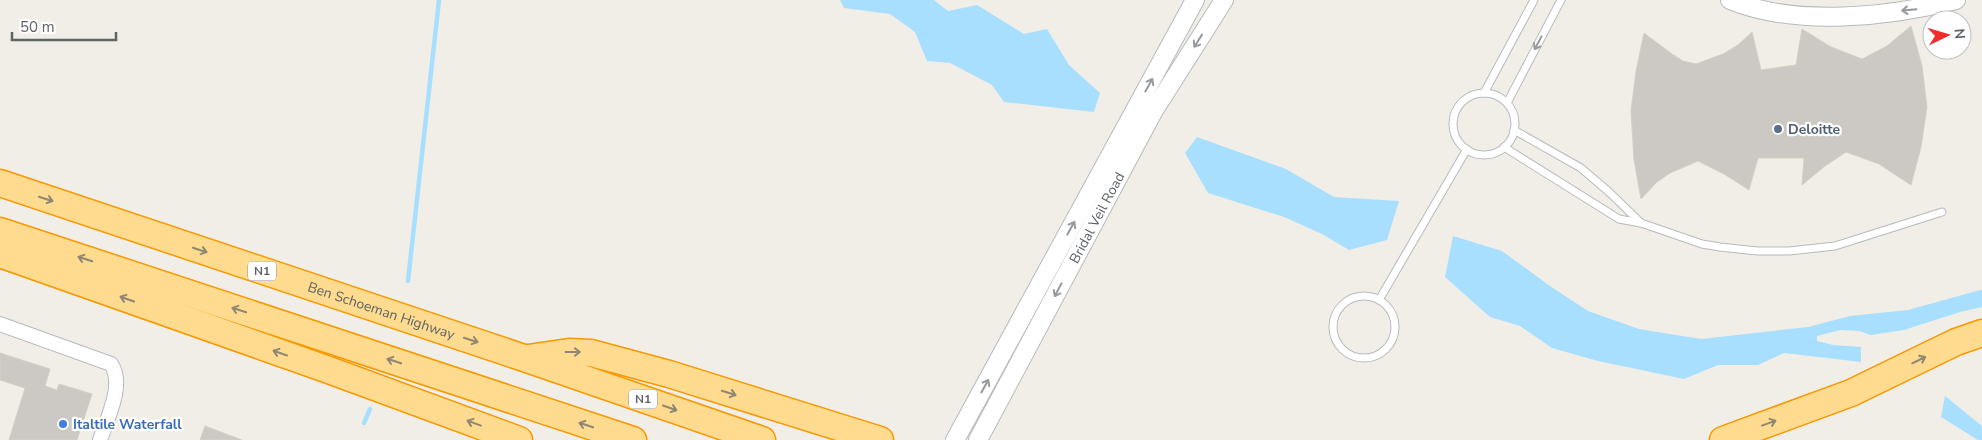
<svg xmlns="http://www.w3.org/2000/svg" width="1982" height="440" viewBox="0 0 1982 440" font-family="'Nunito Sans',sans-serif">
<rect width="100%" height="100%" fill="#f1eee7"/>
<g fill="#a8dfff">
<path d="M840 0H934L948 11 977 5 1024 34 1047 29 1069 65 1100 93 1094 112 1004 102 992 85 950 63 927 61 915 32 890 14 844 8Z"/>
<path d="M1197 137 1286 169 1334 197 1399 201 1387 240 1349 250 1322 234 1284 217 1208 193 1185 153Z"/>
<path d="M1453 236 1502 251 1550 286 1588 311 1639 329 1701 339 1808 327 1850 316 1908 310 1980 290H1982V307L1960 312 1904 330 1871 335 1859 331 1840 330 1817 336V341L1833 345 1861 347V362L1784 353 1758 365H1718L1684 379 1598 361 1552 348 1520 326 1490 317 1445 277Z"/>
<path d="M1945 396 1982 426V440H1978L1941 417Z"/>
</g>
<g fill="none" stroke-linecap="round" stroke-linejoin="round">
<g stroke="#a8dfff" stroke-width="4.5">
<path d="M408 281 439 0"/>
<path d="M364 423 370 409"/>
</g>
</g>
<g fill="#ccc9c4" stroke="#d6cfc4">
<path d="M1911 26 1922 66 1927 107 1921 147 1911 185 1879 164 1846 152 1825 166 1802 185 1804 158H1758L1749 190 1724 174 1698 161 1670 173 1657 182 1641 199 1634 160 1631 111 1636 71 1644 33 1672 54 1683 61 1696 64 1723 54 1738 45 1752 32 1761 70 1796 65 1802 29 1831 47 1862 59 1887 46Z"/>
<path d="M0 353 50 369 45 386 57 390 59 384 92 394 77 440H9L25 388 0 380Z"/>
<path d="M205 426 242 440H200Z"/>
</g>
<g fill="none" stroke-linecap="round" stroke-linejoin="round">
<defs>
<g id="service">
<path d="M1484 93 1534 0"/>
<circle cx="1484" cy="124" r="31"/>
<path d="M1507 103 1561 0"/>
<path d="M1514 130 1581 168 1609 192 1641 223"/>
<path d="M1504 147 1619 219 1641 223 1702 244 1720 247 1757 251H1789L1835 246 1942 212"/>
<circle cx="1364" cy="327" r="31"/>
<path d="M1379 300 1467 149"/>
</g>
<path id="minor" d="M0 324 111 364C125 384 107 419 100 440"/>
<g id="tertiary">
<path d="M1730 0C1796 27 1889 17 1956 0"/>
<path d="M955 440 1195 0"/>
<path id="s1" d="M978 440 1153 112 1224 0"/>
</g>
<g id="motorway">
<path id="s2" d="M0 183 524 358 762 440"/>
<path d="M0 231 633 440"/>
<path d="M0 254 326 369 519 440"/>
<path d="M528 358 569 352 591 353 669 374 880 440"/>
<path d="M1723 440 1851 393 1956 342 1982 333"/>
</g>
</defs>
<use href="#service" stroke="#b7babd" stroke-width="9"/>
<use href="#minor" stroke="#b7babd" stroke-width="16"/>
<use href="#tertiary" stroke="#b7babd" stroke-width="20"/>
<use href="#motorway" stroke="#f79800" stroke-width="29"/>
<use href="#service" stroke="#fff" stroke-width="7"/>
<use href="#minor" stroke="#fff" stroke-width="14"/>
<use href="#tertiary" stroke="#fff" stroke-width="18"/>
<use href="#motorway" stroke="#ffdb8f" stroke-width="26"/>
</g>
<defs><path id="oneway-shaft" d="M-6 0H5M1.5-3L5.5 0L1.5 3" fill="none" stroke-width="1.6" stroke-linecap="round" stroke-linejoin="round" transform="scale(1.25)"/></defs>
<g stroke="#969a9c">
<use href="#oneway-shaft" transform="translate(1909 10) rotate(175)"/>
<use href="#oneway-shaft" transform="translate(1198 41) rotate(122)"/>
<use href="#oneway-shaft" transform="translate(1538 43) rotate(118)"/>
<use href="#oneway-shaft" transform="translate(1149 85) rotate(-61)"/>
<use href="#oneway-shaft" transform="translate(1071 228) rotate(-61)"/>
<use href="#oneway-shaft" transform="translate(1058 290) rotate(118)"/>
<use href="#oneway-shaft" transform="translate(985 386) rotate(-61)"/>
</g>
<g stroke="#8e8773">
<use href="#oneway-shaft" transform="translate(46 199) rotate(18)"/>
<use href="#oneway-shaft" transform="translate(200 250) rotate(18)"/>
<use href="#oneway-shaft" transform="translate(85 259) rotate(-162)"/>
<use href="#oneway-shaft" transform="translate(127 299) rotate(-161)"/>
<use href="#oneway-shaft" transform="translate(239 310) rotate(-162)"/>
<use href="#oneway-shaft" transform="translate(471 340) rotate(18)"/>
<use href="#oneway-shaft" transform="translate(573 352)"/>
<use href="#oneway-shaft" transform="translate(280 353) rotate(-161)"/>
<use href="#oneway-shaft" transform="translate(1919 360) rotate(-26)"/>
<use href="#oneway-shaft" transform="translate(394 361) rotate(-162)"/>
<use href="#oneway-shaft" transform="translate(729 393) rotate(17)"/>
<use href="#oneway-shaft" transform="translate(670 408) rotate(19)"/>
<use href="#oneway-shaft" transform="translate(474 423) rotate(-160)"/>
<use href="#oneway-shaft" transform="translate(1769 423) rotate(-20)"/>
<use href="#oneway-shaft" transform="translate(586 425) rotate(-162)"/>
</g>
<circle fill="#5c6f8a" stroke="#fff" stroke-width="2" cx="1778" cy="129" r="5"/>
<circle fill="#3f7fe0" stroke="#fff" stroke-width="2" cx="63" cy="424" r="5"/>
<g text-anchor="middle" stroke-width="4.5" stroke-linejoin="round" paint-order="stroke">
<g fill="#fff" stroke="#8e9295" stroke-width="1">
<rect x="248" y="261.5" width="28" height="19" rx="4"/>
<rect x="629" y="389.5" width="28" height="19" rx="4"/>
</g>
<g font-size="12" font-weight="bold" fill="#5e6367">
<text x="262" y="275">N1</text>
<text x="643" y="403">N1</text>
</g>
<g font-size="14" font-weight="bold" fill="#4e5e75" stroke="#fff" text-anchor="start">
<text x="1788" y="134">Deloitte</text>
</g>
<g font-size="14" fill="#5e6367" stroke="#fff">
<text dy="5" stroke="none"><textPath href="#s1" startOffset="252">Bridal Veil Road</textPath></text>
<text dy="5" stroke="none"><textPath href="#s2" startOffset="402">Ben Schoeman Highway</textPath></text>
</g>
<g font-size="14" font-weight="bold" fill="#366cbe" stroke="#fff" text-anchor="start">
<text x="73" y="429">Italtile Waterfall</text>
</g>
</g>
<g transform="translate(1947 35) rotate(85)"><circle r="24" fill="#ffffff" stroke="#bfc1c2"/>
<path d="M0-4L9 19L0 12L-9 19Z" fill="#f02f2d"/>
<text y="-8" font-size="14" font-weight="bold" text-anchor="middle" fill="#5e6367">N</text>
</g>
<path d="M12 32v8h104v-8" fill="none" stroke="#5e6367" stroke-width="2.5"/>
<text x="20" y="32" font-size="15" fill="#5e6367" stroke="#ffffff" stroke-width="4" paint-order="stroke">50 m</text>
</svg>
